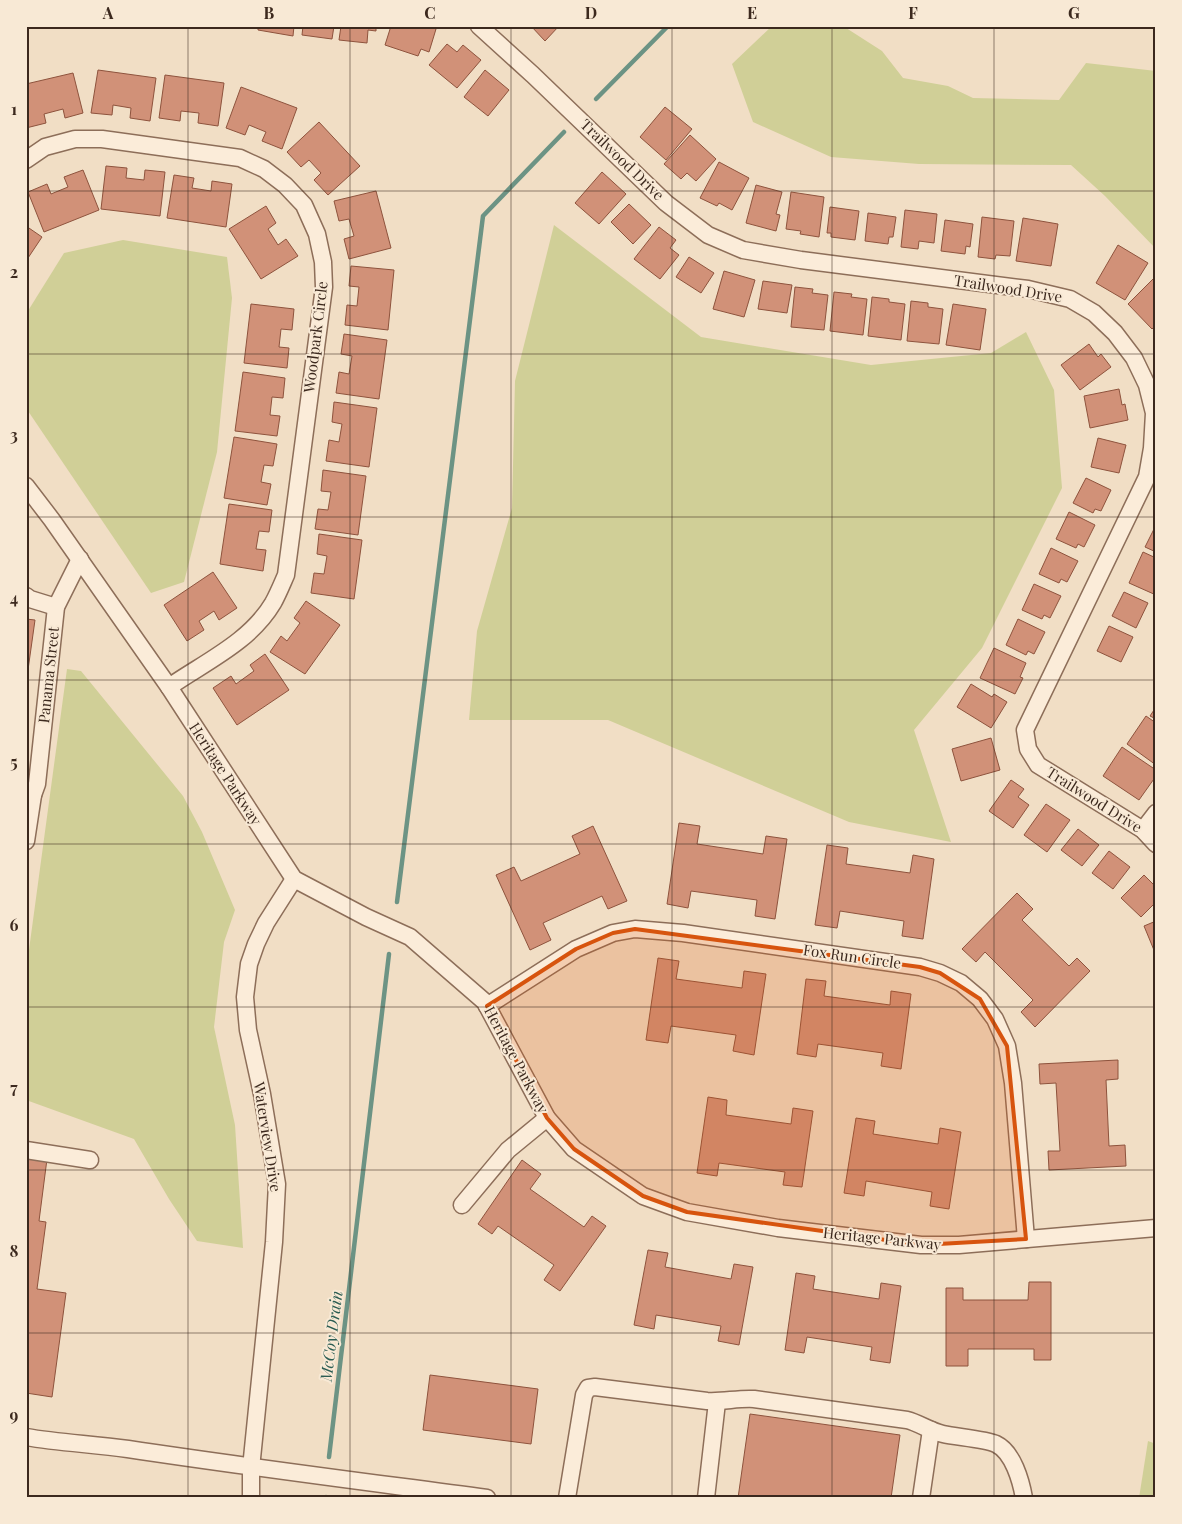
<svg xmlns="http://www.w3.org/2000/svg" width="1182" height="1524" viewBox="0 0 1182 1524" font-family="'Playfair Display',serif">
<rect width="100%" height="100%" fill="#f1dec5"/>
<g fill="#d0cf97">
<path d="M772 26H843L882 51 903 78 948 86 973 98 1059 100 1086 63 1156 71V249L1105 196 1071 165 919 164 831 157 753 122 732 64Z"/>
<path d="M554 225 701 337 871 365 991 353 1026 332 1054 390 1062 488 982 648 914 730 951 842 849 822 608 720H469L477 631 512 508 515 381Z"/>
<path d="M123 240 227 257 232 298 217 452 184 582 151 593 26 408V314L64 253Z"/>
<path d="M67 669 81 671 183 796 202 832 235 910 224 942 214 1027 235 1125 243 1248 197 1241 169 1199 134 1139 26 1100V972Z"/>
<path d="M1148 1441 1156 1444V1498H1139Z"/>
</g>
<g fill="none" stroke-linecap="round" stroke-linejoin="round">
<g stroke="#6c9384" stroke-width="4.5">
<path d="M596 99 668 26"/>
<path d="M397 902 483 216 564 132"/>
<path d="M329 1457 389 954"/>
<path d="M326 1497V1498"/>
</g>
</g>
<g fill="#d19178" stroke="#8e533d">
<path d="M258 26H294L293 36 258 30Z"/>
<path d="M303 26H334L332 39 302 35Z"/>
<path d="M341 26H376V31L368 30 367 43 339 40Z"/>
<path d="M391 26H429L436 29 429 52 421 49 418 56 385 45Z"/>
<path d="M531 26H559L545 41Z"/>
<path d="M447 44 457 52 463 45 481 60 457 88 429 65Z"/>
<path d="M98 70 156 78 150 121 130 118 131 108 113 105 112 115 91 113Z"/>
<path d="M485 70 509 90 488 116 464 97Z"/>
<path d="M73 73 83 113 65 118 63 109 44 114 46 123 26 128V84Z"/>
<path d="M165 75 224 83 218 126 198 123 199 113 181 111 180 121 159 118Z"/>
<path d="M241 87 297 108 282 149 262 141 266 132 249 125 245 135 226 128Z"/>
<path d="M665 107 692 129 666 160 640 137Z"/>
<path d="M319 122 360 166 328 195 314 180 321 173 309 160 301 167 287 152Z"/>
<path d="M690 135 716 159 696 181 687 173 681 179 664 164Z"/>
<path d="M719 162 749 178 732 210 719 203 717 206 700 198Z"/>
<path d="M106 166 127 168 126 178 144 180 145 170 165 172 160 216 101 209Z"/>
<path d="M83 170 99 210 44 232 28 192 47 184 51 194 68 187 64 177Z"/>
<path d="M602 172 626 194 599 224 575 203Z"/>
<path d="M174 175 194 178 192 188 211 191 212 181 232 184 226 227 167 218Z"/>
<path d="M756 185 782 192 776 214 780 215 776 231 746 223Z"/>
<path d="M376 191 391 248 349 259 344 239 354 236 349 219 339 221 334 201Z"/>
<path d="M791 192 824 197 819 237 800 234 801 231 786 229Z"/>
<path d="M629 204 651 225 633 244 611 222Z"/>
<path d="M266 206 276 223 268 229 278 245 286 239 298 256 261 279 229 229Z"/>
<path d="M830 207 859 211 855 240 831 237V233H827Z"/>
<path d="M905 210 937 214 934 243 919 241 918 249 901 247Z"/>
<path d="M868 213 896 217 893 237H889L888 244 865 241Z"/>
<path d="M982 217 1014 221 1010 256 996 255 995 259 978 257Z"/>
<path d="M1023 218 1058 224 1051 266 1016 261Z"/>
<path d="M945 220 973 224 970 247 966 246 965 254 941 251Z"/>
<path d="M26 226 42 237 26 261Z"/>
<path d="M659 227 676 240 670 248 679 255 660 279 634 259Z"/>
<path d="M1118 245 1148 263 1125 300 1096 283Z"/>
<path d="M689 257 714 273 701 293 676 277Z"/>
<path d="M351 266 394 270 388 330 345 325 347 305 357 306 359 287 349 286Z"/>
<path d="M724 271 755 280 744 317 713 309Z"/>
<path d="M1156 276V325L1152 329 1128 304Z"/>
<path d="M763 281 792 285 787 313 758 309Z"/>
<path d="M795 287 813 289 812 293 828 295 824 330 791 327Z"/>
<path d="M834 292 852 294 851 297 867 299 863 335 830 331Z"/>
<path d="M872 297 889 299V302L905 304 901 340 868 336Z"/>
<path d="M911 301 928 303V307L943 309 939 344 907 341Z"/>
<path d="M251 304 294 309 292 330 281 329 279 347 289 348 287 368 244 363Z"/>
<path d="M953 304 986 309 980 350 946 345Z"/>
<path d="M344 334 387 340 379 399 336 393 339 372 349 374 352 356 341 354Z"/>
<path d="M1089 344 1098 357 1101 354 1111 367 1080 390 1061 365Z"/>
<path d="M243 372 285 378 283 398 272 397 270 415 280 416 277 436 235 431Z"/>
<path d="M1119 389 1122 405 1125 404 1128 420 1090 428 1084 396Z"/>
<path d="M334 402 377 408 369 467 326 461 329 440 339 442 342 424 332 422Z"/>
<path d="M234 437 277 444 273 466 264 465 261 482 271 484 267 505 224 498Z"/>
<path d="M1098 438 1126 445 1119 473 1091 467Z"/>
<path d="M323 470 366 476 358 535 315 529 318 509 328 510 331 492 321 491Z"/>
<path d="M1086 478 1111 490 1101 511 1095 509 1093 513 1073 503Z"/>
<path d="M229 504 272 510 269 532 259 531 256 549 266 550 263 571 220 564Z"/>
<path d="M1069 512 1095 525 1084 547 1078 544 1076 548 1056 539Z"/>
<path d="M1156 525V552L1145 547Z"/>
<path d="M319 534 362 540 354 599 311 593 314 573 324 574 327 556 317 554Z"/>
<path d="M1051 548 1078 561 1067 582 1061 579 1059 583 1039 574Z"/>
<path d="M1143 552 1156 558V595L1129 583Z"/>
<path d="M213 572 237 608 219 620 214 611 199 621 204 630 187 641 164 605Z"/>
<path d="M1034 584 1061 596 1050 618 1044 615 1042 619 1022 610Z"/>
<path d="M1124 592 1148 603 1136 628 1112 616Z"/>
<path d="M306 601 340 625 305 674 270 652 281 636 287 641 300 623 294 618Z"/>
<path d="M26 619 35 620 26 684Z"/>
<path d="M1018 619 1045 632 1034 654 1028 651 1026 655 1006 645Z"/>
<path d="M1109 626 1133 637 1121 662 1097 651Z"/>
<path d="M994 648 1026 663 1020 677 1023 678 1015 694 980 678Z"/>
<path d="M265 654 289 690 237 725 213 688 231 676 236 684 254 671 250 665Z"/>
<path d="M971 684 992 697 994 694 1007 702 991 728 957 707Z"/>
<path d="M1156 707V719L1150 716Z"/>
<path d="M1146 716 1156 723V765L1127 744Z"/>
<path d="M991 738 1000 770 961 781 952 749Z"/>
<path d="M1122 747 1156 770V776L1139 800 1103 776Z"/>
<path d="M1011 780 1024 789 1018 797 1029 805 1013 828 989 811Z"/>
<path d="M1046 804 1070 820 1047 852 1024 835Z"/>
<path d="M679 823 700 826 697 844 763 854 766 836 787 839 775 919 755 916 757 900 691 891 688 908 667 904Z"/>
<path d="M593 826 627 901 608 909 602 896 543 923 551 940 530 950 496 875 514 867 521 881 580 854 572 836Z"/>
<path d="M1078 829 1099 845 1082 866 1061 850Z"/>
<path d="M827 845 848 848 846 864 910 873 913 855 934 859 923 939 902 936 904 921 840 911 837 928 815 925Z"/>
<path d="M1109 851 1130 867 1113 889 1092 873Z"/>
<path d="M1144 875 1156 887V902L1141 917 1121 898Z"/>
<path d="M1017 893 1033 909 1022 920 1069 966 1077 958 1090 971 1035 1027 1021 1012 1033 1000 985 952 976 962 962 949Z"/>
<path d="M1156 921V955L1144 926Z"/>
<path d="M658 958 679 961 676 979 742 988 744 971 766 974 754 1055 733 1051 736 1035 671 1026 668 1043 646 1040Z"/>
<path d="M806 979 826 981 824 996 890 1005 891 991 911 994 901 1069 881 1066 883 1053 818 1044 816 1057 797 1054Z"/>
<path d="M1118 1060V1079L1106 1080 1109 1146 1125 1145 1126 1166 1049 1170 1048 1151H1060L1056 1083 1040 1084 1039 1064Z"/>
<path d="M708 1097 727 1100 726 1115 791 1124 793 1108 813 1111 802 1187 783 1185 785 1172 719 1163 717 1176 697 1173Z"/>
<path d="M856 1118 875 1121 873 1134 938 1144 940 1128 961 1132 949 1209 930 1206 932 1192 866 1181 864 1196 844 1193Z"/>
<path d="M26 1156 47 1159 39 1221 46 1222 37 1289 66 1293 52 1397 26 1393Z"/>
<path d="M522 1160 541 1174 530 1189 584 1227 592 1216 606 1226 560 1291 544 1280 554 1265 498 1226 492 1234 478 1224Z"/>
<path d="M648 1250 668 1253 665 1267 731 1279 734 1264 753 1267 739 1345 718 1341 721 1326 656 1315 654 1329 634 1325Z"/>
<path d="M796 1273 815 1276 813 1289 879 1299 881 1283 901 1286 890 1363 870 1360 872 1347 807 1337 804 1353 785 1350Z"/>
<path d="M1029 1282H1051V1360H1034V1349H968V1366H946V1288H963V1300H1028Z"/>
<path d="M430 1375 538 1389 531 1444 423 1430Z"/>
<path d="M750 1414 900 1435 891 1498H738Z"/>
</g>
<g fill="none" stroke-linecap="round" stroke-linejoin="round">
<defs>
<g id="minor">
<path d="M479 26 533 75 666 203 708 235 743 250 801 260 1028 289 1070 299 1094 313 1115 333 1134 358 1147 385 1154 413 1152 448 1147 477 1025 730 1028 749 1038 765 1143 830 1156 844"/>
<path d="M26 160 45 147 75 139H102L240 158 264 169 285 185 304 205 317 234 323 262 324 287 286 575C282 584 278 594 273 603 250 642 205 662 169 687"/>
<path d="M26 486 52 520 169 687 294 879 366 917 410 937 485 1002 547 1118 574 1149 643 1196 687 1212 778 1228 921 1245H959L1156 1228"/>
<path d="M26 596 30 599 56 607"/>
<path d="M26 800 33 795 37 784 56 607 80 559"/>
<path d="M1143 830 1156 813"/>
<path d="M26 841 33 795"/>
<path d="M487 1006 576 949 613 933 635 929 683 933 920 967 940 973 961 983 980 999 995 1019 1007 1046 1013 1083 1026 1239"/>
<path d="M26 1150 90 1160"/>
<path d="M462 1205 508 1150 547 1118"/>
<path d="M26 1437C60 1443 94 1444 128 1449 247 1467 367 1482 487 1498"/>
<path d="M251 1498V1468L274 1242 277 1184 262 1094 248 1030 245 997 249 964 256 944 266 923 294 879"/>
<path d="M567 1498 584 1395 588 1388 595 1387 707 1401C723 1402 738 1398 754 1399L907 1420C919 1423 930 1431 943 1434 956 1437 985 1439 996 1444 1013 1452 1021 1481 1024 1498"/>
<path d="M706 1498 717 1402"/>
<path d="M921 1498 931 1430"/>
</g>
</defs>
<use href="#minor" stroke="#8d6e59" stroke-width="19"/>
<use href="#minor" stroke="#fbecd9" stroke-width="16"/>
</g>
<path fill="#d7540e" fill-opacity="0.2" stroke="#d7540e" stroke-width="4" stroke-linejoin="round" d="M635 929 920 967 940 973 980 999 1007 1046 1026 1239 921 1245 687 1212 643 1196 574 1149 547 1118 487 1006 576 949 613 933Z"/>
<path fill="none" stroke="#3c291e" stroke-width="1" stroke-opacity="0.55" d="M188 26V1498M350 26V1498M511 26V1498M672 26V1498M832 26V1498M994 26V1498M26 191H1156M26 354H1156M26 517H1156M26 680H1156M26 844H1156M26 1007H1156M26 1170H1156M26 1333H1156"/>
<g text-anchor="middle" stroke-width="4" stroke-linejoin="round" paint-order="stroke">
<g font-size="15" fill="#3c291e" stroke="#f8e9d5">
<text transform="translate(622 160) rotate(44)" y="5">Trailwood Drive</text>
<text transform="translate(1008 289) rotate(9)" y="5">Trailwood Drive</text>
<text transform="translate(316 337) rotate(-83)" y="5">Woodpark Circle</text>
<text transform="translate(49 675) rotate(-84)" y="5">Panama Street</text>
<text transform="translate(225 774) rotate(57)" y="5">Heritage Parkway</text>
<text transform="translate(1094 800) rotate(32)" y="5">Trailwood Drive</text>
<text transform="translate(852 957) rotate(8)" y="5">Fox Run Circle</text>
<text transform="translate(516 1060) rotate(62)" y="5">Heritage Parkway</text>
<text transform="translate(267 1137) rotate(81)" y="5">Waterview Drive</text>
<text transform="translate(882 1239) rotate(6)" y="5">Heritage Parkway</text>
</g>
<g font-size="16" font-style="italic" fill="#2c5d53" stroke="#f8e9d5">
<text transform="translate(331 1336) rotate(-83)" y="6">McCoy Drain</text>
</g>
</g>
<rect width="1182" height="1524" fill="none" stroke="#f8e9d5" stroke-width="55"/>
<rect x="28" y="28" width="1126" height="1468" fill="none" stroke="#3c291e" stroke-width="2"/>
<g font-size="16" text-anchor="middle" font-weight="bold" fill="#3c291e">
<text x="108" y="19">A</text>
<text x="269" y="19">B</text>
<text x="430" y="19">C</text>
<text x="591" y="19">D</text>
<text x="752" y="19">E</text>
<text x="913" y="19">F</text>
<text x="1074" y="19">G</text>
<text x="14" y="115">1</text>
<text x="14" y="278">2</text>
<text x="14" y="441">3</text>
<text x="14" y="604">4</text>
<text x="14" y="768">5</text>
<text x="14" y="931">6</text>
<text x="14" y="1094">7</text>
<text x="14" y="1257">8</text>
<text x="14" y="1421">9</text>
</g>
</svg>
